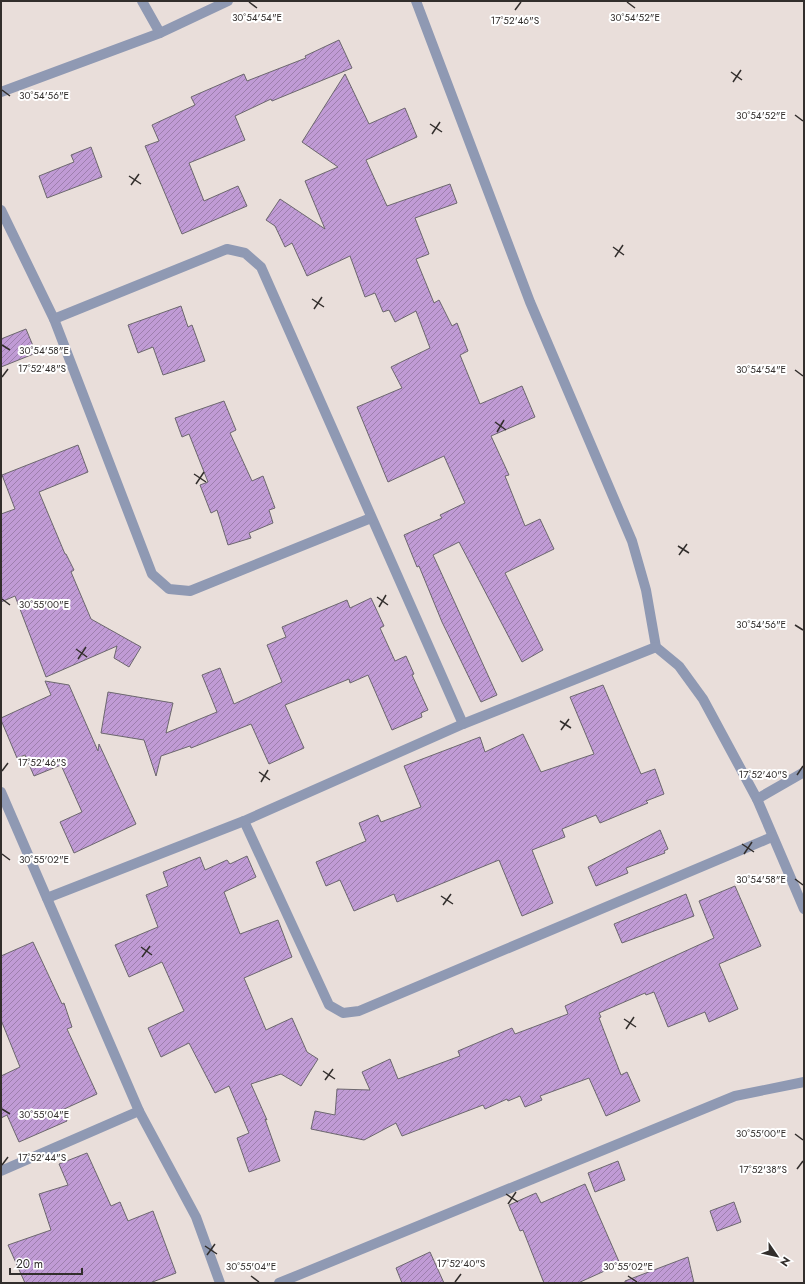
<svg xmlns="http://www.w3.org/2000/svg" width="805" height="1284" viewBox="0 0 805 1284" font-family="Jost,sans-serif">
<defs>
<pattern id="building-hatch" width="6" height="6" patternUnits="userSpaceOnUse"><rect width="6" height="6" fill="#c09bd5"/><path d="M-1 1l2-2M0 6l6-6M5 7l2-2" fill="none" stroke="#9d7fad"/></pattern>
</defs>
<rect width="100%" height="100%" fill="#e9deda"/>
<g fill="url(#building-hatch)" stroke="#6c676e">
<path d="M339 40 352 68 272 101 271 99 235 116 245 140 189 163 204 201 238 186 247 206 182 234 145 146 159 141 152 125 195 105 191 97 244 74 247 81 306 58 305 56Z"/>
<path d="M345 74 369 124 405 108 417 137 366 160 387 206 450 184 457 203 415 218 429 254 416 259 434 303 439 300 452 326 457 323 468 351 460 355 480 404 522 386 535 417 491 436 509 475 505 476 525 526 540 519 554 549 505 573 543 650 522 662 459 542 433 555 497 695 481 702 442 622 419 566 417 567 404 535 442 518 440 515 465 503 444 456 388 482 357 407 402 388 391 367 430 348 416 311 395 322 389 310 383 312 375 293 365 297 350 256 307 276 292 243 285 247 275 226 266 220 280 199 325 229 305 181 338 167 302 142Z"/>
<path d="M91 147 102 177 47 198 39 176 74 162 71 155Z"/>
<path d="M181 306 188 327 192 325 205 361 163 375 153 347 138 353 128 325Z"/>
<path d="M26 329 36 353 1 367V339Z"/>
<path d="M224 401 236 430 230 433 252 481 263 476 275 508 269 510 273 523 249 533 251 538 228 545 217 510 211 513 200 485 208 482 189 434 182 437 175 418Z"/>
<path d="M78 445 88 472 39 492 65 554H66L74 570 71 572 91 619 141 647 129 667 114 658 117 646 46 677 15 596 1 602V514L15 509 2 475Z"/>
<path d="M371 598 384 626 380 628 395 661 406 656 414 674 412 675 428 710 421 713 422 717 392 730 368 675 350 683 349 679 285 705 304 748 269 764 251 724 191 748 190 746 161 756 156 776 144 740 101 733 108 692 173 703 166 733 217 712 202 675 220 668 234 704 282 682 267 645 286 637 282 627 347 600 350 608Z"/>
<path d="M45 681 69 685 98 751 99 744 136 824 74 853 60 822 82 812 61 765 34 776 25 755 17 758 1 720V718L51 695Z"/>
<path d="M603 685 641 774 655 769 664 794 646 801 648 803 600 823 596 815 562 829 565 837 532 850 553 903 522 916 499 860 397 902 394 894 354 911 340 880 326 886 316 862 366 841 359 823 378 815 381 822 421 807 404 766 480 737 485 752 523 734 541 772 594 754 570 697Z"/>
<path d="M660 830 668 849 664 851 665 853 626 868 628 873 596 886 588 867Z"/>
<path d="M247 856 256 877 224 892 240 934 278 920 292 957 244 978 266 1030 292 1018 307 1052 318 1059 301 1086 281 1074 251 1084 267 1120 265 1119 280 1161 249 1172 237 1138 249 1133 229 1086 215 1093 189 1043 161 1057 148 1028 184 1011 162 962 129 977 115 945 158 927 146 895 168 886 163 872 200 857 205 870 227 860 230 864Z"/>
<path d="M735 886 761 946 719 964 738 1009 709 1022 705 1012 668 1027 654 992 646 995 645 993 599 1013 601 1017 599 1018 621 1075 627 1072 640 1101 606 1116 589 1078 540 1096 542 1100 525 1107 520 1096 508 1101 507 1099 485 1109 483 1105 402 1136 396 1123 364 1140 311 1129 315 1111 335 1115 337 1089 370 1090 362 1072 390 1059 398 1079 460 1056 458 1051 512 1028 515 1034 568 1014 565 1006 714 938 699 901Z"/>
<path d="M686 894 694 916 622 943 614 924Z"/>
<path d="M33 942 62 1004 64 1003 72 1027 67 1029 97 1094 62 1110 67 1121 19 1142 7 1115 1 1118V1076L20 1067 1 1020V956Z"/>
<path d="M87 1153 111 1206 120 1202 128 1221 153 1211 176 1273 150 1283H25L8 1245 51 1230 39 1194 68 1185 59 1164Z"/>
<path d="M618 1161 625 1180 595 1192 588 1173Z"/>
<path d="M585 1184 620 1264 578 1283H544L523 1230 520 1231 509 1205 536 1193 541 1203Z"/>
<path d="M734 1202 741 1222 717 1231 710 1211Z"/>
<path d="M430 1252 444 1283H402L396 1268Z"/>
<path d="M688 1257 694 1283H625V1281Z"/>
</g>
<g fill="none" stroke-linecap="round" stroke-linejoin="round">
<g stroke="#8f99b3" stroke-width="10">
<path d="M142 1 160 33"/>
<path d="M416 1 530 302 632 541 646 590 656 647 679 666 703 699 757 799 804 909"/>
<path d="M1 92 160 33 228 1"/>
<path d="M1 210 54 319 227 249 245 253 261 267 463 724"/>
<path d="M54 319 152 574 169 589 190 591 371 518"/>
<path d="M1 792 139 1111 196 1217 220 1283"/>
<path d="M757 799 804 772"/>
<path d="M244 821 329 1005 343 1013 359 1011 772 837"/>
<path d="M47 898 244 821 463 724 656 647"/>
<path d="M1 1171 139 1111"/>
<path d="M279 1283 735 1096 804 1082"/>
</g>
</g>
<path fill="none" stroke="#322e2c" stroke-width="1.5" d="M249 2 257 8M627 2 635 8M515 10 521 2M731 72 742 80M733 82 741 70M2 90 10 96M795 115 803 121M430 124 442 132M432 134 440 122M129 176 141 184M131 185 139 174M613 247 624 255M615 257 623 245M312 299 324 307M314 309 322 297M2 345 10 350M795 370 803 376M2 377 8 369M495 422 506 430M497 432 504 420M194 474 206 482M196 484 204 472M678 546 689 553M679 555 687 544M377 597 388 605M2 599 10 605M379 607 386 595M795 625 803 630M76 649 87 657M78 659 86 647M560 721 571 728M561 730 569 719M2 771 8 763M259 772 270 780M797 775 803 766M261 782 268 770M742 844 754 852M2 854 10 860M744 854 752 842M795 879 803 885M441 896 453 904M443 905 451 894M141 947 152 955M142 957 150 946M624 1019 636 1027M626 1029 634 1017M323 1071 335 1079M325 1080 333 1069M2 1109 10 1114M795 1134 803 1140M2 1165 8 1157M797 1169 803 1161M506 1194 518 1202M508 1204 516 1192M205 1246 217 1254M207 1255 215 1244M251 1276 259 1282M628 1276 637 1282M455 1282 461 1274"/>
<g font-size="10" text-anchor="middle" fill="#322e2c" stroke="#fff" stroke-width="4" stroke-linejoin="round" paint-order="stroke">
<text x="257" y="21">30°54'54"E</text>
<text x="635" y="21">30°54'52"E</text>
<text x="515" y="24">17°52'46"S</text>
<text x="44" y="99">30°54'56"E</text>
<text x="761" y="119">30°54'52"E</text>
<text x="44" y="354">30°54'58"E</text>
<text x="42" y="372">17°52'48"S</text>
<text x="761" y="373">30°54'54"E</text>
<text x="44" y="608">30°55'00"E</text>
<text x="761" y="628">30°54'56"E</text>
<text x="42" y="766">17°52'46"S</text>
<text x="763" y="778">17°52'40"S</text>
<text x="44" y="863">30°55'02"E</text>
<text x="761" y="883">30°54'58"E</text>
<text x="44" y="1118">30°55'04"E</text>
<text x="761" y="1137">30°55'00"E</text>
<text x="42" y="1161">17°52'44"S</text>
<text x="763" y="1173">17°52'38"S</text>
<text x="461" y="1267">17°52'40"S</text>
<text x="251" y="1270">30°55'04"E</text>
<text x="628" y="1270">30°55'02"E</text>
</g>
<rect width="805" height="1284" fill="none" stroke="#322e2c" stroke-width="4"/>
<g transform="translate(777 1256) rotate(124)" stroke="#ffffff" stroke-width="3" paint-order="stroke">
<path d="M0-3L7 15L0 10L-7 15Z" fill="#322e2c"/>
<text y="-6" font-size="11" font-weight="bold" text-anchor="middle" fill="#322e2c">N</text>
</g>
<path d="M10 1268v6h72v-6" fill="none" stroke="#322e2c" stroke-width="2"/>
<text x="16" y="1268" font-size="12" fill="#322e2c" stroke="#ffffff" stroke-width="3" paint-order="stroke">20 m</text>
</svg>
